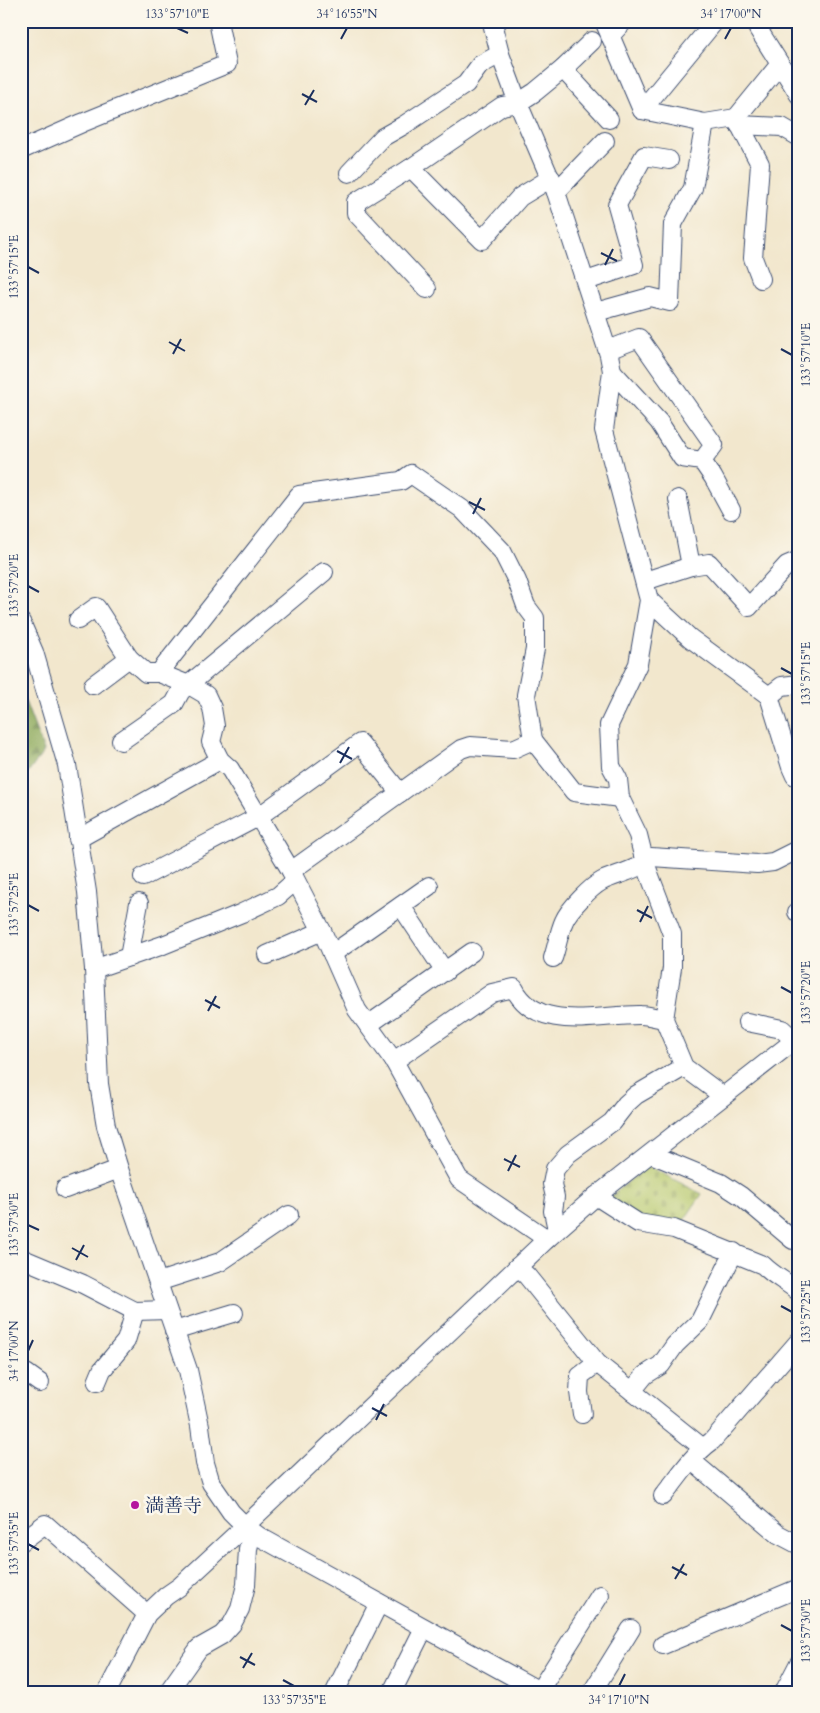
<svg xmlns="http://www.w3.org/2000/svg" width="820" height="1713" viewBox="0 0 820 1713" font-family="Cardo,'Noto Serif JP',serif">
<defs>
<pattern id="forest-firs" width="22" height="20" patternUnits="userSpaceOnUse" patternTransform="scale(1.25)"><rect width="22" height="20" fill="#90ac5f"/><path d="M5 1l3.5 6h-7zM16 11l3.5 6h-7z" fill="#758c52"/></pattern>
<pattern id="cemetery-stones" width="16" height="16" patternUnits="userSpaceOnUse" patternTransform="scale(1.25)"><rect width="16" height="16" fill="#b6c86b"/><path d="M2 7V4a2 2 0 0 1 4 0v3zM10 15v-3a2 2 0 0 1 4 0v3z" fill="#9cac5f"/></pattern>
</defs>
<rect width="100%" height="100%" fill="#fbf7ec"/>
<filter id="ink" filterUnits="userSpaceOnUse"><feTurbulence type="fractalNoise" baseFrequency=".02" numOctaves="2"/><feDisplacementMap in="SourceGraphic" scale="10" xChannelSelector="R" yChannelSelector="G"/><feConvolveMatrix kernelMatrix="1 2 1 2 8 2 1 2 1" color-interpolation-filters="sRGB"/></filter>
<filter id="wash" filterUnits="userSpaceOnUse"><feTurbulence type="fractalNoise" baseFrequency=".0096" numOctaves="4" result="noise"/><feDisplacementMap in="SourceGraphic" scale="20" xChannelSelector="R" yChannelSelector="G"/><feGaussianBlur stdDeviation="1.12" result="paint"/><feColorMatrix in="noise" values="0 0 0 0 0 0 0 0 0 0 0 0 0 0 0 0 0 1.4 0 .05"/><feComposite in="paint" operator="in"/></filter>
<g filter="url(#wash)">
<rect width="100%" height="100%" fill="#f2e7cd"/>
<path fill="url(#forest-firs)" stroke="#566e5e" d="M21 691 44 751 21 783Z"/>
<path fill="url(#cemetery-stones)" stroke="#687c64" d="M648 1166 702 1194 680 1226 640 1220 608 1198Z"/>
</g>
<g filter="url(#ink)">
<g fill="none" stroke-linecap="round" stroke-linejoin="round">
<defs>
<g id="street">
<path d="M498 21 493 27 500 54 518 103 556 192 609 355 612 371 604 430 649 600 638 664 609 725 611 766 618 779 620 798 638 835 645 863 672 934V968L664 1019 684 1067 723 1096"/>
<path d="M604 21 642 110 705 123 736 118 760 164 753 258 761 279"/>
<path d="M610 36 624 21"/>
<path d="M780 64 799 95"/>
<path d="M563 69 592 41"/>
<path d="M642 110 715 21"/>
<path d="M736 118 780 64 758 29 766 21"/>
<path d="M739 125 782 127 799 137"/>
<path d="M21 150 82 123 227 64 218 21"/>
<path d="M408 170 502 106 518 103 535 92 563 69 609 119"/>
<path d="M349 173 383 137 404 125 466 84 480 65 500 54"/>
<path d="M556 192 605 141"/>
<path d="M586 281 634 265 617 205 644 156 669 160"/>
<path d="M427 289 356 213V202L411 168 482 240 520 197 551 178"/>
<path d="M596 312 650 297 670 302 673 224 693 188 705 123"/>
<path d="M608 350 639 338 714 445 702 461 682 458 659 422 612 371"/>
<path d="M702 461 713 477 731 510"/>
<path d="M678 499 691 566"/>
<path d="M645 581 691 566 709 563 749 607 787 565 799 560"/>
<path d="M649 600 690 638 769 696 791 767 795 776 799 775"/>
<path d="M78 620 96 607 129 658 146 673H159L189 685 206 695 212 708 215 726 211 742 220 760 230 769 291 871 323 933 357 1010 394 1061 459 1179 547 1239"/>
<path d="M21 622 34 652 67 765 87 892 94 969 99 1084 106 1126 119 1169 188 1370 200 1426 205 1463 211 1483 231 1512 245 1526 260 1537 541 1692"/>
<path d="M159 673 299 495 401 481 411 474 462 509 502 551 517 581 526 606 535 618V649L526 695 533 740"/>
<path d="M93 685 129 658"/>
<path d="M769 696 782 686 799 684"/>
<path d="M121 741 174 704 181 691 324 572"/>
<path d="M78 839 220 760"/>
<path d="M291 871 461 749 470 746 513 749 533 740 574 792 620 798"/>
<path d="M143 877 258 817 360 743 400 793"/>
<path d="M401 906 445 972"/>
<path d="M797 912 799 913"/>
<path d="M332 954 429 886"/>
<path d="M267 955 322 931"/>
<path d="M129 957 139 903"/>
<path d="M553 958C557 946 559 932 564 921 569 909 591 887 602 881 619 873 637 871 651 857L757 864 773 862 799 849"/>
<path d="M94 969 163 945 242 913 278 896 295 881"/>
<path d="M747 1022 782 1029 794 1040"/>
<path d="M368 1025 472 952"/>
<path d="M394 1061 492 993 514 988C537 1034 600 1014 641 1015 648 1015 656 1018 664 1019"/>
<path d="M651 1154 721 1183 741 1196 793 1240"/>
<path d="M65 1189 119 1169"/>
<path d="M596 1196 638 1223 674 1229 763 1265C774 1276 787 1282 799 1292"/>
<path d="M557 1230 553 1211 555 1197 552 1184 555 1169 568 1154 612 1122 626 1104 636 1095 684 1067"/>
<path d="M21 1258 83 1284 135 1311 167 1310"/>
<path d="M517 1267 527 1276 597 1363 703 1448"/>
<path d="M158 1282 220 1262 289 1215"/>
<path d="M174 1331 234 1313"/>
<path d="M21 1375 26 1373 40 1383"/>
<path d="M97 1382 102 1370 126 1341 135 1311"/>
<path d="M632 1391 645 1375 661 1365 675 1345 700 1321 734 1252"/>
<path d="M582 1414 579 1392 580 1376 597 1363"/>
<path d="M692 1461 778 1534 799 1545"/>
<path d="M663 1496C678 1478 692 1455 712 1441L799 1341"/>
<path d="M21 1542 45 1524 147 1614"/>
<path d="M663 1645 799 1588"/>
<path d="M539 1691 600 1595"/>
<path d="M107 1692 147 1614 166 1596 179 1587 245 1526 547 1239 596 1196 799 1037"/>
<path d="M168 1692 199 1648 222 1635 232 1624 240 1609 246 1585 248 1549 252 1531"/>
<path d="M335 1692 379 1603"/>
<path d="M392 1692 424 1628"/>
<path d="M592 1692 631 1629"/>
<path d="M784 1692 799 1663"/>
</g>
</defs>
<use href="#street" stroke="#3b4b6f" stroke-width="20"/>
<use href="#street" stroke="#fff" stroke-width="18"/>
</g>
</g>
<path fill="none" stroke="#1b2f5e" stroke-width="2" d="M177 28 188 33M341 39 347 28M725 39 731 28M302 94 317 102M305 105 314 90M601 253 617 261M605 265 613 249M28 267 39 273M169 342 185 351M781 349 792 355M173 354 181 339M469 502 485 510M473 514 481 498M28 586 39 592M781 668 792 674M337 751 352 759M340 763 349 747M28 905 39 911M637 910 652 918M640 922 648 906M781 987 792 993M205 1000 220 1008M208 1011 216 996M504 1159 520 1167M508 1171 516 1155M28 1225 39 1230M72 1248 88 1257M76 1260 84 1245M781 1306 792 1312M28 1351 33 1340M372 1408 387 1416M376 1420 384 1404M28 1544 39 1550M672 1567 687 1575M675 1579 684 1564M781 1625 792 1631M240 1657 255 1665M243 1668 252 1653M283 1680 294 1686M619 1686 625 1674"/>
<circle fill="#b5179e" stroke="#fbf7ec" stroke-width="2" cx="135" cy="1505" r="5"/>
<g text-anchor="middle" stroke-width="5" stroke-linejoin="round" paint-order="stroke">
<g font-size="19" fill="#1b2f5e" stroke="#fbf7ec" text-anchor="start">
<text x="145" y="1512">満善寺</text>
</g>
</g>
<rect width="820" height="1713" fill="none" stroke="#fbf7ec" stroke-width="55"/>
<rect x="28" y="28" width="764" height="1658" fill="none" stroke="#1b2f5e" stroke-width="2"/>
<g font-size="12" text-anchor="middle" fill="#1b2f5e">
<text x="177" y="18">133°57'10"E</text>
<text x="347" y="18">34°16'55"N</text>
<text x="731" y="18">34°17'00"N</text>
<text transform="translate(14 267) rotate(-90)" y="4">133°57'15"E</text>
<text transform="translate(806 355) rotate(-90)" y="4">133°57'10"E</text>
<text transform="translate(14 586) rotate(-90)" y="4">133°57'20"E</text>
<text transform="translate(806 674) rotate(-90)" y="4">133°57'15"E</text>
<text transform="translate(14 905) rotate(-90)" y="4">133°57'25"E</text>
<text transform="translate(806 993) rotate(-90)" y="4">133°57'20"E</text>
<text transform="translate(14 1225) rotate(-90)" y="4">133°57'30"E</text>
<text transform="translate(806 1312) rotate(-90)" y="4">133°57'25"E</text>
<text transform="translate(14 1351) rotate(-90)" y="4">34°17'00"N</text>
<text transform="translate(14 1544) rotate(-90)" y="4">133°57'35"E</text>
<text transform="translate(806 1631) rotate(-90)" y="4">133°57'30"E</text>
<text x="294" y="1704">133°57'35"E</text>
<text x="619" y="1704">34°17'10"N</text>
</g>
</svg>
